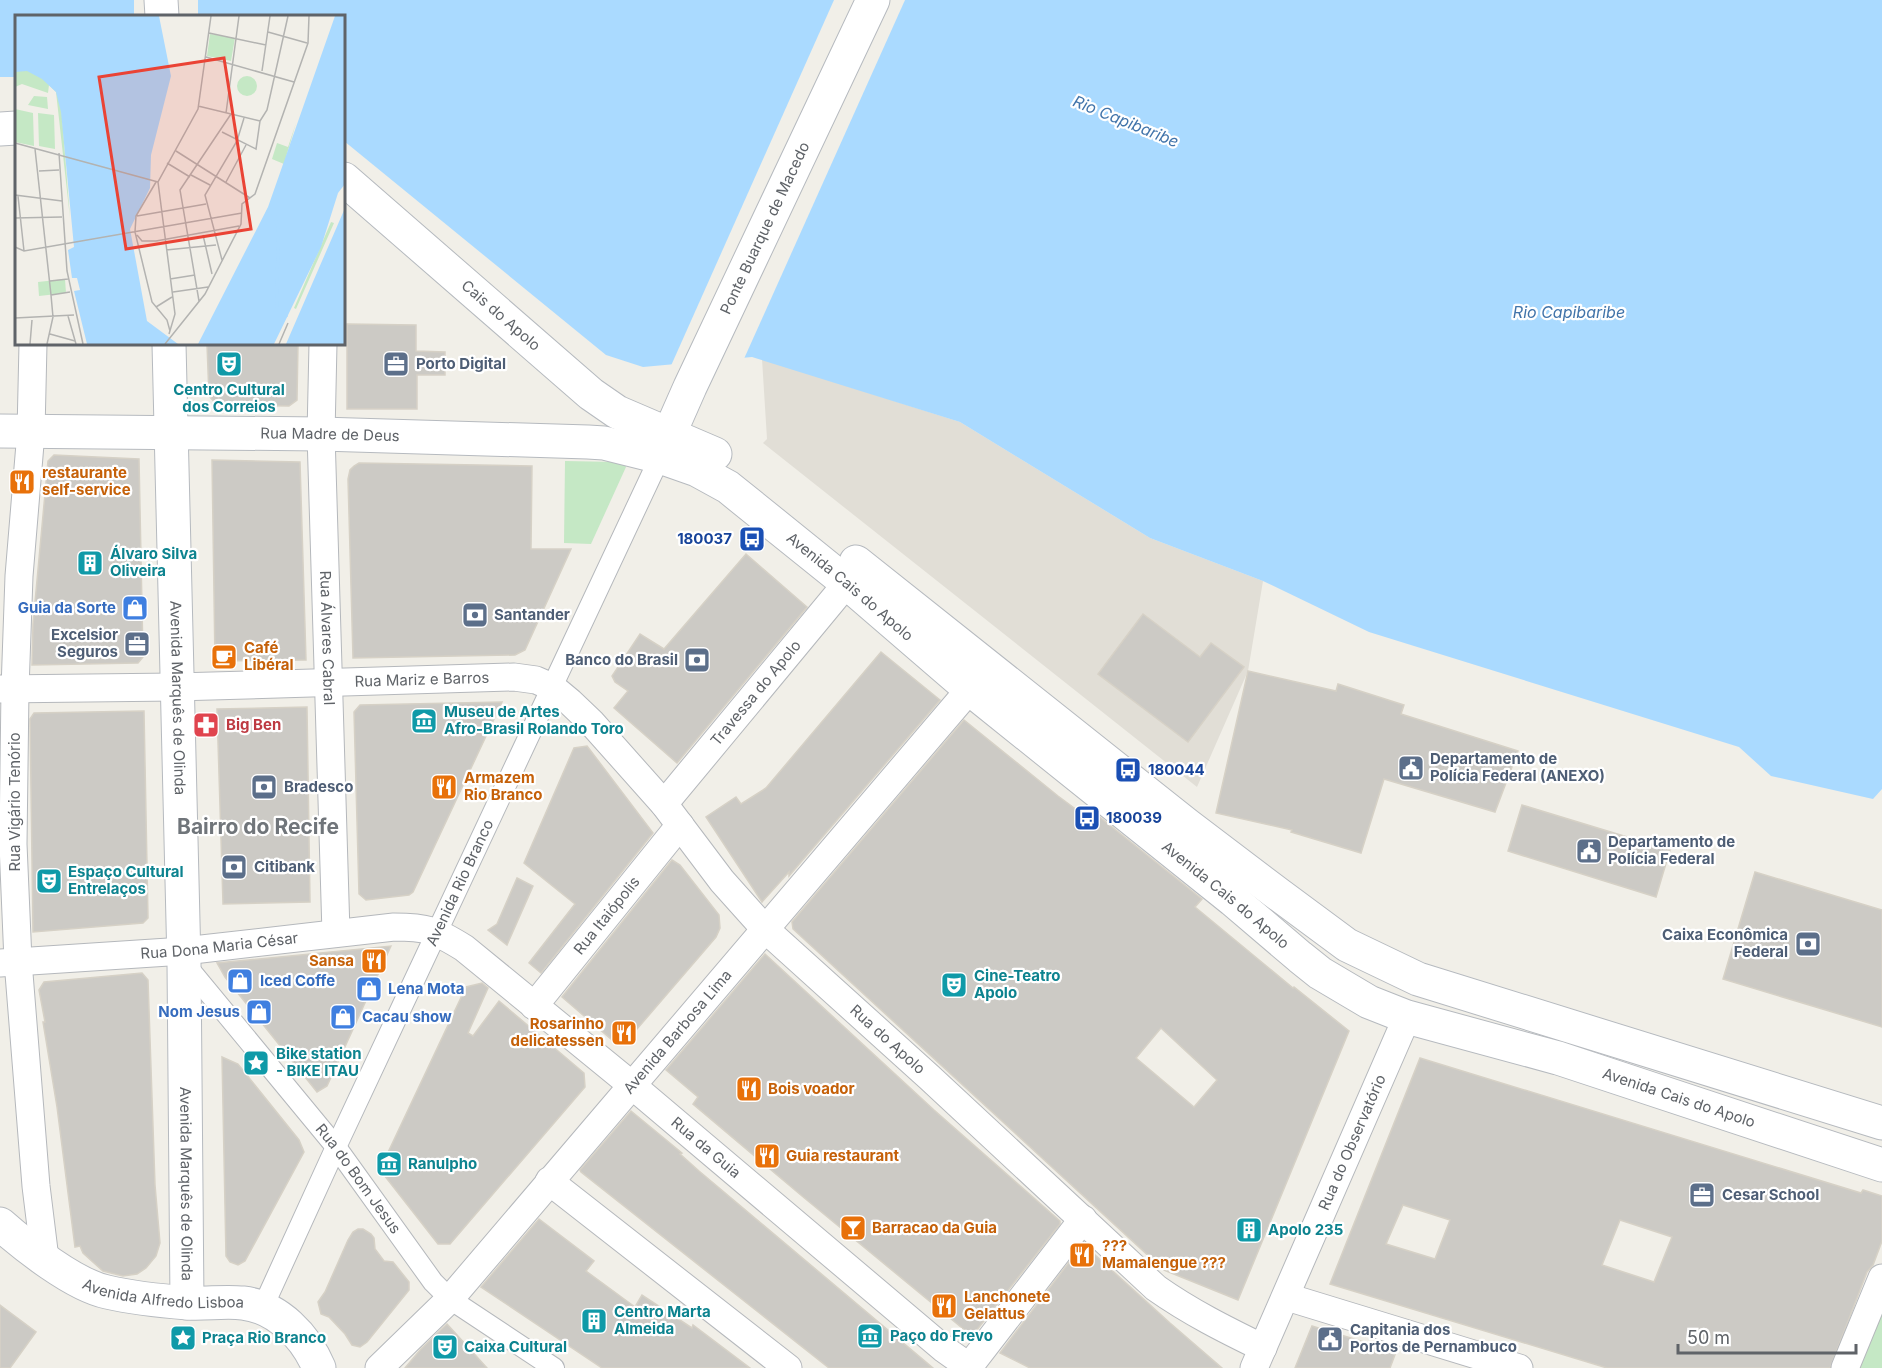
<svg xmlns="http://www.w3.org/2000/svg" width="1882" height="1368" viewBox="0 0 1882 1368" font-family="Inter,sans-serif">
<rect width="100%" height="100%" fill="#f1efe8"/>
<path fill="#e1ded6" d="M762 359 960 422 1150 538 1263 581 1248 671 1197 787 763 443 767 439Z"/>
<g fill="#c5e8c5">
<path d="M565 461 617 462 624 463 626 467 591 544 564 543Z"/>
<path d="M1882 1296V1368H1853Z"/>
</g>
<path fill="#aadaff" d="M0 0H1882V789L1873 799 1771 776 1739 747 1369 632 1263 581 1150 538 960 422 752 357 643 367 606 355 344 141V16H16V77H0Z"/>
<g fill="#f1efe8">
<rect x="134" y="0" width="64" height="16"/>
<path d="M834 0H905L743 361 670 368Z"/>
</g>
<g fill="#cccac5" stroke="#d6d1c6" stroke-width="1.5" fill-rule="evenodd">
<path d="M347 324 416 325V351L445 352V375H417V409H347Z"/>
<path d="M207 344H298L297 400 289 406 217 405 209 396Z"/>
<path d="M54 455 139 459 143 657 138 663 32 665 33 624 48 461Z"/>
<path d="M212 460 300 462 306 660 215 661Z"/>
<path d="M359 463 532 466 531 549H571L525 650 515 655 353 658 348 479 350 470 354 466Z"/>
<path d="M746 554 807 607 677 763 614 708 628 691 615 682 612 676 640 634 664 649Z"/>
<path d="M1143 614 1200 657 1211 643 1244 667 1188 742 1098 674Z"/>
<path d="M881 652 940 700 789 876V872L762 902 706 817 736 797 741 804 766 788Z"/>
<path d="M1248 671 1336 691 1338 684 1404 705 1401 714 1518 751 1495 812 1384 779 1361 853 1291 832 1292 830 1216 813Z"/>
<path d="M502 702 413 892 409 895 366 900 359 894 354 712 360 705Z"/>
<path d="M307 707 310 902 223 904 217 709Z"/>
<path d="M144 711 148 918 143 923 33 932 30 719 34 713Z"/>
<path d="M964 720 1058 796 1081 813 1087 807 1202 899 1195 907 1293 988 1294 987 1349 1031 1238 1300 1164 1270 793 929 792 922ZM1161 1028 1217 1080 1194 1107 1136 1058Z"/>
<path d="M587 746 653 833 541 973 529 963 575 904 524 863 574 748Z"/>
<path d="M1522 805 1670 850 1656 897 1508 851Z"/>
<path d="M672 860 680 865 719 915 720 928 716 937 631 1036 622 1041H616L611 1039 562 997Z"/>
<path d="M1755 872 1882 910V1027L1723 979Z"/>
<path d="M517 878 533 886 507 945 488 930 497 924Z"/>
<path d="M391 946 327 1086 317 1092 225 977 217 963Z"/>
<path d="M765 954 934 1110 1060 1221V1224L976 1331 967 1332 802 1196 693 1104 698 1097 666 1070Z"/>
<path d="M142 973 148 980 155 1185 160 1243 156 1256 146 1268 137 1274 123 1276 103 1271 83 1253 80 1246 75 1247 57 1107 43 1022H45L39 990 44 982Z"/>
<path d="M482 983 488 988 468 1033 473 1036 499 1001 584 1073 585 1087 450 1244H438L384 1175V1161L466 987Z"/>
<path d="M222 1057 238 1064 299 1140 304 1152 245 1261 238 1265 230 1262 226 1256Z"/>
<path d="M1420 1058 1861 1193 1863 1190 1882 1196V1241L1873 1265 1867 1272 1830 1368H1607L1330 1284ZM1403 1205 1450 1220 1435 1259 1386 1244ZM1620 1220 1672 1237 1654 1282 1602 1265Z"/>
<path d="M631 1111 682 1153 680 1154 699 1171 933 1368H829L581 1172 580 1170Z"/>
<path d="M539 1219 594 1261 586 1271 635 1307 642 1295 692 1328 693 1325 750 1368H602L481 1287Z"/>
<path d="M358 1229H363L371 1234 374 1238 375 1249 384 1261 393 1262 409 1282V1290L367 1342 360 1347 352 1345 345 1334 329 1317 321 1314 318 1302 325 1292 348 1240 353 1232Z"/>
<path d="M1083 1244 1170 1323 1222 1368H1030L1000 1353Z"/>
<path d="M0 1305 36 1332 10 1368H0Z"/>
<path d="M447 1324 487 1368H405L421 1349Z"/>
<path d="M1312 1326 1396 1352 1390 1368H1295Z"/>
</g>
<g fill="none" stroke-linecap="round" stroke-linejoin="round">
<defs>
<g id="pedestrian">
<path id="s1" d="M185 964 336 1147 433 1282 450 1299 554 1368"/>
<path id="s2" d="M262 1309 336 1147 660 457"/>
</g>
<g id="minor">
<path d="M33 344 31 432 19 576 15 689 13 844 18 961 36 1186 45 1259"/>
<path id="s3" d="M323 344 321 434 336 933"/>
<path id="s4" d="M0 689 176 687 514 677 536 680 552 687 570 702 591 722 664 804 722 881 765 929 929 1077 1156 1288C1190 1312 1226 1330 1263 1348"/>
<path id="s5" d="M664 804 847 583"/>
<path id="s6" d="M0 963 184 951 394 927C427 927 435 930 464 948L628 1082 944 1349 971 1368"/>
<path id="s7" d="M534 1006 680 825"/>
<path d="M549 1181 788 1368"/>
<path d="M1287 1297 1519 1368"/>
<path id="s8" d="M379 1368 450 1299 970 689"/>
<path d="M968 1368 1083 1219"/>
<path id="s9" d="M1254 1368 1407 1017"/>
<path d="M1845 1368 1882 1278"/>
</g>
<g id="secondary">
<path d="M161 0 162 16"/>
<path d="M0 129 16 128"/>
<path id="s10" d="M344 179 591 394 617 412 715 454"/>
<path id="s11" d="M169 344 184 963 187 1303"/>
<path id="s12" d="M0 431 321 434 588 442 604 443 660 457 697 470 728 487 847 583 970 689 1233 900 1300 957 1320 973 1369 1002 1407 1017 1558 1058 1882 1165"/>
<path id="s13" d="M660 455 690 387 873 0"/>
<path d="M856 562 1187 825 1278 894 1347 945 1418 979 1882 1123"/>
<path id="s14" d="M0 1224C25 1246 74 1285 107 1292 133 1298 162 1301 188 1303 206 1304 225 1301 243 1303 278 1307 306 1337 319 1368"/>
</g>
</defs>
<use href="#pedestrian" stroke="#b5b8bc" stroke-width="22"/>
<use href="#minor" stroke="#b5b8bc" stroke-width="29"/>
<use href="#secondary" stroke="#b6babf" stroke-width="35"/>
<use href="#pedestrian" stroke="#fff" stroke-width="20"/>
<use href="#minor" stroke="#fff" stroke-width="27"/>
<use href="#secondary" stroke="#fff" stroke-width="33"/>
</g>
<defs>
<symbol id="theatre-square" viewBox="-11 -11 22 22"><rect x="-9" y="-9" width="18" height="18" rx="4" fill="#0f9aa8" stroke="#fff"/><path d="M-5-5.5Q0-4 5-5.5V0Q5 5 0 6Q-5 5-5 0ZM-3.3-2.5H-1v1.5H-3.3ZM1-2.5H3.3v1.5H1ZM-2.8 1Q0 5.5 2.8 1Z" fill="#fff"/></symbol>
<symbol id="office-square" viewBox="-11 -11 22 22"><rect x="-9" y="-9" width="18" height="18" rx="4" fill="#5c6f8a" stroke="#fff"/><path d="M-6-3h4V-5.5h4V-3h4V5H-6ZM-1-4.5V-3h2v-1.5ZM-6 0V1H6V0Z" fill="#fff"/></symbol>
<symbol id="restaurant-square" viewBox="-11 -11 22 22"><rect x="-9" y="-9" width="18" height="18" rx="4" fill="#e8710a" stroke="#fff"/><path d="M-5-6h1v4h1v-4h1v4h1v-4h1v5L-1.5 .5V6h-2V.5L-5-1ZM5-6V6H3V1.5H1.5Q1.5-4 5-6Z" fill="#fff"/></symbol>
<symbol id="bus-square" viewBox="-11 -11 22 22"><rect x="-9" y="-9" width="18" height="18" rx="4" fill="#1a4fb4" stroke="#fff"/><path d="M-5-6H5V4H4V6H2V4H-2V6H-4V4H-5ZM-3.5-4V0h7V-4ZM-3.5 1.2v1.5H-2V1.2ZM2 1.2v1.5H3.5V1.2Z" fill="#fff"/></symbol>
<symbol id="building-square" viewBox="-11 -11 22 22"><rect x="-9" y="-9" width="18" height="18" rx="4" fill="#0f9aa8" stroke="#fff"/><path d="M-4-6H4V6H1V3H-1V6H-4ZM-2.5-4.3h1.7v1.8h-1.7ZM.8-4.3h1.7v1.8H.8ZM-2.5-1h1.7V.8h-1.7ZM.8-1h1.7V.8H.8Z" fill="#fff"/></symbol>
<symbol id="shop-square" viewBox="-11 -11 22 22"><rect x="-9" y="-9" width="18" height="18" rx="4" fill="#3f7fe0" stroke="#fff"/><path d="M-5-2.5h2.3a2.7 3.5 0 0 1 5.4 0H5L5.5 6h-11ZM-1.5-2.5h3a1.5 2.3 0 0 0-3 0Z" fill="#fff"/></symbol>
<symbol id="bank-square" viewBox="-11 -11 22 22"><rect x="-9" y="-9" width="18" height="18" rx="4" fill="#5c6f8a" stroke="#fff"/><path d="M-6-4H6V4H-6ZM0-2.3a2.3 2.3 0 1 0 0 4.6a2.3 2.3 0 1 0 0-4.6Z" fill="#fff"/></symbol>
<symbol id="cafe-square" viewBox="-11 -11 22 22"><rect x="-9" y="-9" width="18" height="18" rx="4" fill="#e8710a" stroke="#fff"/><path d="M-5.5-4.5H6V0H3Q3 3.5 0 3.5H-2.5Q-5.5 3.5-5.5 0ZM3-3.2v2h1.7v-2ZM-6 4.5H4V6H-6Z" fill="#fff"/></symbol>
<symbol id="museum-square" viewBox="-11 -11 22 22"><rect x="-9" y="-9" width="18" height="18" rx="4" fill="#0f9aa8" stroke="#fff"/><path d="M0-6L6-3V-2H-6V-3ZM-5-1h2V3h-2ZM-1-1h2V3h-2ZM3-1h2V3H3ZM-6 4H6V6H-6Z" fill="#fff"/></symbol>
<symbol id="pharmacy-square" viewBox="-11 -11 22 22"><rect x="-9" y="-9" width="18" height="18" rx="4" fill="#e0444e" stroke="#fff"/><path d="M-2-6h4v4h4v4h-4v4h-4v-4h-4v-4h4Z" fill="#fff"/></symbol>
<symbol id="civic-square" viewBox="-11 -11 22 22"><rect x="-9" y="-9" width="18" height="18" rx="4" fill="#5c6f8a" stroke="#fff"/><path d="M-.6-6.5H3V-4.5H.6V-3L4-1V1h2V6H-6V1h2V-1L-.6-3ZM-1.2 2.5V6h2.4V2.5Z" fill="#fff"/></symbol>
<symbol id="sight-square" viewBox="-11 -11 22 22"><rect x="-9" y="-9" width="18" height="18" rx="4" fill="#0f9aa8" stroke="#fff"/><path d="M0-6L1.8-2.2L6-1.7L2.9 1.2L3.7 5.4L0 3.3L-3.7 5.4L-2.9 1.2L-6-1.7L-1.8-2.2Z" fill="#fff"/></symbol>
<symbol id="bar-square" viewBox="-11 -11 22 22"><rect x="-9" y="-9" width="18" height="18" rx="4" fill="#e8710a" stroke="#fff"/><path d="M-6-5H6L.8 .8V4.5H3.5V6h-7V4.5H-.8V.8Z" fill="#fff"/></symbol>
</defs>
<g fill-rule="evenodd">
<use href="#theatre-square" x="214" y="349" width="30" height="30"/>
<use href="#office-square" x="381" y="349" width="30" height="30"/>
<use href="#restaurant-square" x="7" y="467" width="30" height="30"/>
<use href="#bus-square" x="737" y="524" width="30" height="30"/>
<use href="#building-square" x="75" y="548" width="30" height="30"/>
<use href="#shop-square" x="120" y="593" width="30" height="30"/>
<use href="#bank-square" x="460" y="600" width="30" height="30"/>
<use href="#office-square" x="122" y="629" width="30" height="30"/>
<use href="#cafe-square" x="209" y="642" width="30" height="30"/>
<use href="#bank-square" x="682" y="645" width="30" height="30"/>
<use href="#museum-square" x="409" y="706" width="30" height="30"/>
<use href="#pharmacy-square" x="191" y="710" width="30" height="30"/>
<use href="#civic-square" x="1396" y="753" width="30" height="30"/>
<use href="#bus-square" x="1113" y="755" width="30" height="30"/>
<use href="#bank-square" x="249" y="772" width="30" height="30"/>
<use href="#restaurant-square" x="429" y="772" width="30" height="30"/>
<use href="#bus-square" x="1072" y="803" width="30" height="30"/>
<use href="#civic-square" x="1574" y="836" width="30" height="30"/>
<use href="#bank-square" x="219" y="852" width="30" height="30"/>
<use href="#theatre-square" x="34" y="866" width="30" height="30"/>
<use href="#bank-square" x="1793" y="929" width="30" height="30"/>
<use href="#restaurant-square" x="359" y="946" width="30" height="30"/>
<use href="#shop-square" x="225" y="966" width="30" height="30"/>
<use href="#theatre-square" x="939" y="970" width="30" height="30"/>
<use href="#shop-square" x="354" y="974" width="30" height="30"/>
<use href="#shop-square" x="244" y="997" width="30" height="30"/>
<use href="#shop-square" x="328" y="1002" width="30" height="30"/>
<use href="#restaurant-square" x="609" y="1018" width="30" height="30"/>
<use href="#sight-square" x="241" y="1048" width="30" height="30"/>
<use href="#restaurant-square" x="734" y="1074" width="30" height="30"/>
<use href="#restaurant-square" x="752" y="1141" width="30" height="30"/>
<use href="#museum-square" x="374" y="1149" width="30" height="30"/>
<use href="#office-square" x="1687" y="1180" width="30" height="30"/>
<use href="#bar-square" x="838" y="1213" width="30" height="30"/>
<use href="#building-square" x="1234" y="1215" width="30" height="30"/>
<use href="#restaurant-square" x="1067" y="1240" width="30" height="30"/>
<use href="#restaurant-square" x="929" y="1291" width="30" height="30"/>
<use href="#building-square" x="579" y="1306" width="30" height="30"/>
<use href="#museum-square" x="855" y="1321" width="30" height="30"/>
<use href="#sight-square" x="168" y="1323" width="30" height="30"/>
<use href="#civic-square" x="1315" y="1324" width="30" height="30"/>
<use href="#theatre-square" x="430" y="1332" width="30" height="30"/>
</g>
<g text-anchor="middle" stroke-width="4.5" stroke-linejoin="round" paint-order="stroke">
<g font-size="15" fill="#5f6368" stroke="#fff">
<text dy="5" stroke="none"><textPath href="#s13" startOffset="250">Ponte Buarque de Macedo</textPath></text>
<text dy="5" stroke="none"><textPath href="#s10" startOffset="208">Cais do Apolo</textPath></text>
<text dy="5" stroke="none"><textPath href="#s12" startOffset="330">Rua Madre de Deus</textPath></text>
<text dy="5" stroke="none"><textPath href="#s12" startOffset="894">Avenida Cais do Apolo</textPath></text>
<text dy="5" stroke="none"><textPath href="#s3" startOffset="294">Rua Álvares Cabral</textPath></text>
<text dy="5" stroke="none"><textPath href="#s4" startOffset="422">Rua Mariz e Barros</textPath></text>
<text dy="5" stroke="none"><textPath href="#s5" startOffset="144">Travessa do Apolo</textPath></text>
<text dy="5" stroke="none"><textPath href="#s11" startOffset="354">Avenida Marquês de Olinda</textPath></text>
<text transform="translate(15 802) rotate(-90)" y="5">Rua Vigário Tenório</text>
<text dy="5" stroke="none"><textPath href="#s2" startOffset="470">Avenida Rio Branco</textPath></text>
<text dy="5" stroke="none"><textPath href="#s12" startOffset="1380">Avenida Cais do Apolo</textPath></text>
<text dy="5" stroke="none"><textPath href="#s7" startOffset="116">Rua Itaiópolis</textPath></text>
<text dy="5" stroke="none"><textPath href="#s6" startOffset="220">Rua Dona Maria César</textPath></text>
<text dy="5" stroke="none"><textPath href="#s8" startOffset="450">Avenida Barbosa Lima</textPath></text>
<text dy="5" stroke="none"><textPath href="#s4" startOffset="1042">Rua do Apolo</textPath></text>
<text dy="5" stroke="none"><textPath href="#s12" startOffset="1884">Avenida Cais do Apolo</textPath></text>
<text dy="5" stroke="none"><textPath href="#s9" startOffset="246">Rua do Observatório</textPath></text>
<text dy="5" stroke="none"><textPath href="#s6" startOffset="784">Rua da Guia</textPath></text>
<text dy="5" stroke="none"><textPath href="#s1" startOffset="276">Rua do Bom Jesus</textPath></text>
<text dy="5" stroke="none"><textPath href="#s11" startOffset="840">Avenida Marquês de Olinda</textPath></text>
<text dy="5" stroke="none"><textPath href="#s14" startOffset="184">Avenida Alfredo Lisboa</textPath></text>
</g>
<g font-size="15" font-weight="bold" fill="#4e5e75" stroke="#fff" text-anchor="start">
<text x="416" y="369">Porto Digital</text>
<text x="494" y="620">Santander</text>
<text x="118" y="640" text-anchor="end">Excelsior<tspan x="118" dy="17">Seguros</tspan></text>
<text x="678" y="665" text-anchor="end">Banco do Brasil</text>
<text x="1430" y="764">Departamento de<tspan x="1430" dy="17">Polícia Federal (ANEXO)</tspan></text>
<text x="284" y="792">Bradesco</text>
<text x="1608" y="847">Departamento de<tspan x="1608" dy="17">Polícia Federal</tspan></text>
<text x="254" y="872">Citibank</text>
<text x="1788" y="940" text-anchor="end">Caixa Econômica<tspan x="1788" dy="17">Federal</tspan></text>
<text x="1722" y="1200">Cesar School</text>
<text x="1350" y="1335">Capitania dos<tspan x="1350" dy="17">Portos de Pernambuco</tspan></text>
</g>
<g font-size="15" font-weight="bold" fill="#0d838f" stroke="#fff" text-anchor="start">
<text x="229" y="395" text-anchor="middle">Centro Cultural<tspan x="229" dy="17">dos Correios</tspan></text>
<text x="110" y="559">Álvaro Silva<tspan x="110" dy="17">Oliveira</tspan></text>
<text x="444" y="717">Museu de Artes<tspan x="444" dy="17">Afro-Brasil Rolando Toro</tspan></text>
<text x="68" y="877">Espaço Cultural<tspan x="68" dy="17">Entrelaços</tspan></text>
<text x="974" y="981">Cine-Teatro<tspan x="974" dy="17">Apolo</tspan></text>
<text x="276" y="1059">Bike station<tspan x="276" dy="17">- BIKE ITAU</tspan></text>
<text x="408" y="1169">Ranulpho</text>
<text x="1268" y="1235">Apolo 235</text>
<text x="614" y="1317">Centro Marta<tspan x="614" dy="17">Almeida</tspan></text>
<text x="890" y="1341">Paço do Frevo</text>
<text x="202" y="1343">Praça Rio Branco</text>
<text x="464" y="1352">Caixa Cultural</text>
</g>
<g font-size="15" font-weight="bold" fill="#c56008" stroke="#fff" text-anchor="start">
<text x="42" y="478">restaurante<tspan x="42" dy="17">self-service</tspan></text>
<text x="244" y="653">Café<tspan x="244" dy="17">Libéral</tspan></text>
<text x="464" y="783">Armazem<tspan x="464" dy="17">Rio Branco</tspan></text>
<text x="354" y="966" text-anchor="end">Sansa</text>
<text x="604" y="1029" text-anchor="end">Rosarinho<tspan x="604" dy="17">delicatessen</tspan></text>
<text x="768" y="1094">Bois voador</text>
<text x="786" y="1161">Guia restaurant</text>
<text x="872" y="1233">Barracao da Guia</text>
<text x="1102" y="1251">???<tspan x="1102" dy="17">Mamalengue ???</tspan></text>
<text x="964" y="1302">Lanchonete<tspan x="964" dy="17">Gelattus</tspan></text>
</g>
<g font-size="15" font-weight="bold" fill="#164399" stroke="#fff" text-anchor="start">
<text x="732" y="544" text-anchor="end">180037</text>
<text x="1148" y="775">180044</text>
<text x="1106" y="823">180039</text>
</g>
<g font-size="15" font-weight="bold" fill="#366cbe" stroke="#fff" text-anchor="start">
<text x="116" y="613" text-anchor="end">Guia da Sorte</text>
<text x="260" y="986">Iced Coffe</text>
<text x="388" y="994">Lena Mota</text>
<text x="240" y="1017" text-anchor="end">Nom Jesus</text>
<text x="362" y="1022">Cacau show</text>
</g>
<g font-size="15" font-weight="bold" fill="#be3a42" stroke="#fff" text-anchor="start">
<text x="226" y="730">Big Ben</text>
</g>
<g font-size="16" font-style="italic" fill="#4174aa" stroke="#fff">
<text transform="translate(1126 121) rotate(22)" y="6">Rio Capibaribe</text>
<text x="1569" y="318">Rio Capibaribe</text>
</g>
<g font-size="21" font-weight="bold" fill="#70757a" stroke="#fff">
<text x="258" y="834">Bairro do Recife</text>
</g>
</g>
<g transform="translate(15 15)">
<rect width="330" height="330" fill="#f1efe8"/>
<path d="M195 19 220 23 216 46 192 41ZM0 49 43 50 55 203 41 77 34 70 33 78 7 69 0 72ZM222 71a10 10 0 1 1 20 0a10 10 0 1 1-20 0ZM19 81 32 82 33 94 13 90ZM0 94 18 98 19 131 0 127ZM23 98 39 100 40 134 24 131ZM281 108 269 149 257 144 262 128 273 132ZM316 207 319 208 281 294 279 293ZM50 264 51 278 24 281 23 267Z" fill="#c5e8c5"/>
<path d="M0 1H144L156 61 136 140 135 173 115 214 132 306 163 329H72L59 276 65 275 62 263H57L53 235 59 232 46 97 41 77 27 64 12 56 0 57ZM320 1H330V169L323 178 306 232 259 329H183L253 192ZM330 193V329H271Z" fill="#aadaff"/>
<path fill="none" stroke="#aadaff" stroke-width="3" d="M252 195 259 199 263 212 262 292 272 302"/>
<path fill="none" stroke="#b3b3b1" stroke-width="1.5" d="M253 17 292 28M194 18 251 30M191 42 279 67M247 56 255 1M183 91 245 106M211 98 224 1M245 106 252 95 273 1M207 117 241 134 245 106M0 128 143 167M20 134 36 280 38 302 32 329M161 136 235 183M44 138 52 256 68 329M152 148 175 162M24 156 44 155M176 160 195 170M141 167 121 201 120 217 137 287 152 305 155 316M211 167 231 130M0 180 47 186M3 181 9 236M122 201 191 189M0 203 47 202M122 220 127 226H141L224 211M188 220 197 259M0 232 9 236 227 198M151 235 201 230M207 245 190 180 222 126 229 103M155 264 180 260M35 266 53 264M158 277 193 272M36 280 55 277M184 286 165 175 216 99M141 292 157 282M53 301 61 329M0 303 59 300M35 319 60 326M154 319 160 299 143 167 183 94 196 1M15 329 17 305M150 329 190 279 226 209 227 189 240 179 293 28 294 1M264 329 273 308"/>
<path fill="#ea4335" fill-opacity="0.15" stroke="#ea4335" stroke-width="3" d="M209 43 236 214 111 234 84 62Z"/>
<rect width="330" height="330" fill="none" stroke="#5f6368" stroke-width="3"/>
</g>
<path d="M1678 1344v9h178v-9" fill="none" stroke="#5f6368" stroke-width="3"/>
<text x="1687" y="1344" font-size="18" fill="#5f6368" stroke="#ffffff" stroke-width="4.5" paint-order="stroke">50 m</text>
</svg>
